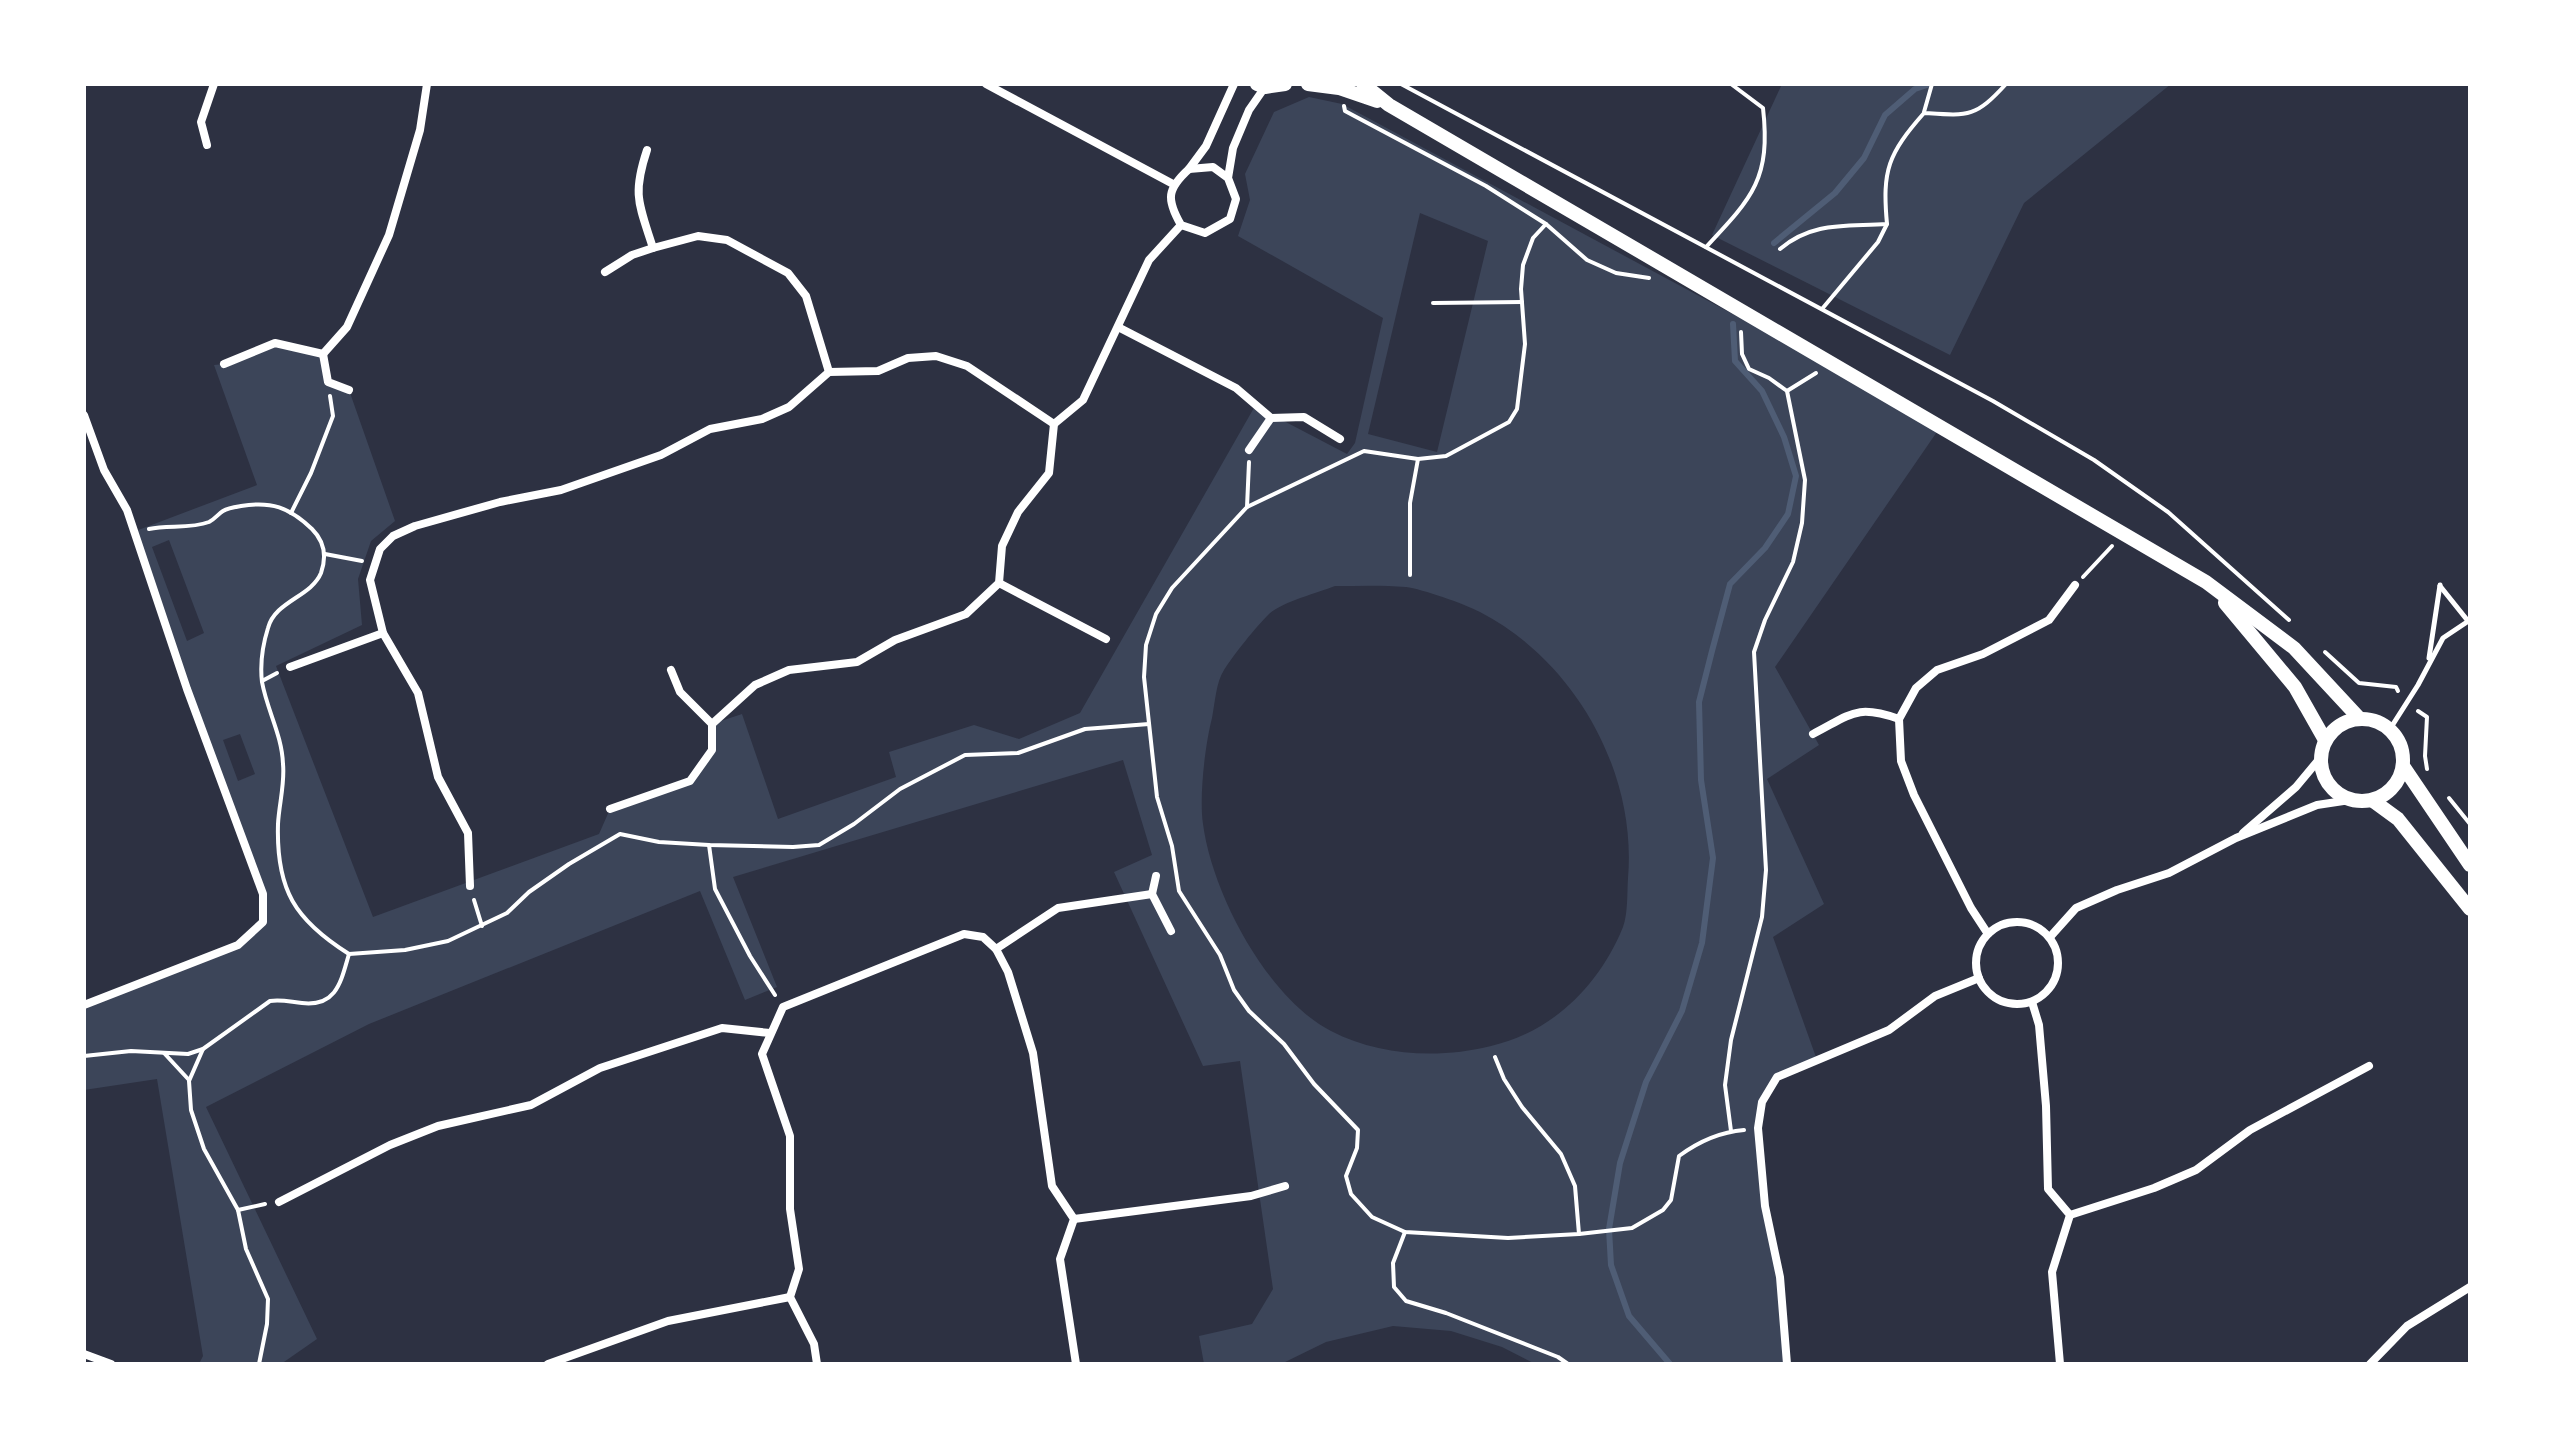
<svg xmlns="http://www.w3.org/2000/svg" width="2554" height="1448" viewBox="0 0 2554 1448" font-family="Karla,sans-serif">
<rect width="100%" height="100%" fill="#2d3142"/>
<g fill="#3c4559" fill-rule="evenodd">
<path d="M1782 84H2171L2024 203 1950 355 1712 235Z"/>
<path d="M1309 97 1342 104 1941 426 1775 667 1819 745 1767 779 1824 904 1773 937 1817 1060C1806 1065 1787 1069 1777 1077 1737 1111 1774 1233 1780 1279 1784 1307 1785 1336 1787 1364H1535L1502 1347 1451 1331 1393 1326 1326 1342 1281 1364H1204L1199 1336 1252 1324 1273 1289 1240 1061 1203 1066 1114 872 1152 855 1123 760 733 877 777 987 745 1000 700 891 369 1024 206 1107 317 1339 281 1364H199L203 1356 157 1079 84 1090V1005L238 945 262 922V894L133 532 257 485 214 365 224 364 275 343 323 354 328 381 349 390 395 521 371 541 358 579 362 625 276 666 373 917 599 834 610 809 690 781 712 750V724L742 714 778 819 896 777 889 752 974 725 1019 739 1080 713 1255 406 1347 454 1355 443 1383 318 1238 236 1250 200 1245 174 1274 112ZM1420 213 1488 241 1437 452 1368 434ZM169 540 204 633 187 641 152 547ZM1335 586C1358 586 1383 585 1406 587 1422 589 1465 604 1480 612 1575 661 1637 772 1628 878 1627 893 1628 913 1623 927 1599 986 1552 1032 1491 1046 1439 1059 1379 1056 1331 1031 1267 998 1212 893 1203 824 1199 797 1205 745 1212 718 1215 703 1216 682 1224 670 1235 653 1255 628 1269 614 1282 602 1317 593 1335 586ZM240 734 255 774 238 781 223 740Z"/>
</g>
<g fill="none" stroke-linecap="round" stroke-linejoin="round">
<g stroke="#4f5d75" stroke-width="6">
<path d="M1774 243 1835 193 1864 158 1885 115 1915 89 1930 84"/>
<path d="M1670 1364 1629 1316 1611 1265 1609 1229 1620 1163 1646 1082 1682 1011 1702 943 1713 858 1701 780 1699 702 1712 651 1730 584 1765 548 1788 514 1796 476 1784 437 1762 391 1735 361 1733 324"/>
</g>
<g stroke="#fff" stroke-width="4">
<path d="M1401 84 1993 401 2094 460 2168 512 2289 620"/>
<path d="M1344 106 1345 111 1486 186 1546 224 1587 260 1616 273 1649 278"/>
<path d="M1924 112 1932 84"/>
<path d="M1546 224 1533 238 1523 265 1521 289 1525 344 1517 409 1509 422 1446 456 1418 459 1364 451 1247 507 1172 588 1156 614 1146 645 1144 677 1157 797 1172 846 1179 891 1220 955 1234 990 1249 1011 1284 1044 1314 1084 1358 1130 1357 1148 1346 1176 1351 1194 1372 1217 1405 1232 1508 1238 1579 1234 1632 1228 1663 1210 1671 1200 1679 1156C1698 1142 1720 1132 1744 1130"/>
<path d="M1706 247C1752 198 1771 179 1763 108L1731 84"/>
<path d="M1780 249C1813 221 1847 227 1887 224 1882 170 1888 154 1924 113 1968 116 1975 118 2006 84"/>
<path d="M1433 303 1522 302"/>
<path d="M1822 309 1878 242 1887 224"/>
<path d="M1787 391 1816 373"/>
<path d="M1247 507 1249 462"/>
<path d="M291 513 311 473 333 416 330 396"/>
<path d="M149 529C168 525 191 529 209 522 215 519 218 514 223 511 228 508 235 507 241 506 271 501 289 507 312 529 324 541 327 556 321 573 311 597 275 601 268 628 263 644 260 665 262 682 267 710 282 735 283 764 285 784 279 804 278 824 276 890 295 920 349 954L405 950 448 941 507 913 529 892 569 864 620 834 659 842 709 845 793 847 819 845 854 824 900 789 965 755 1018 753 1085 729 1149 724"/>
<path d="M325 554 362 561"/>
<path d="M1410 575V503L1418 459"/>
<path d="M2083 577 2112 546"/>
<path d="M2325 652 2359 683 2396 687 2398 691"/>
<path d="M262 681 277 673"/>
<path d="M2418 711 2427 717 2425 756 2427 769"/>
<path d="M2449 798 2470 824"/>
<path d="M709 845 715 889 750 956 775 995"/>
<path d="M474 900 482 926"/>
<path d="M203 1049 189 1081 191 1110 204 1149 238 1210 246 1249 268 1299 267 1324 259 1364"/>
<path d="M164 1053 189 1080"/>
<path d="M84 1056 131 1051 188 1054 203 1049 270 1001C281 999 291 1002 302 1003 337 1007 341 981 349 954"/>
<path d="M1495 1057 1504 1079 1522 1107 1561 1154 1575 1186 1579 1234"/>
<path d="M1731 1131 1725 1085 1731 1040 1762 917 1766 870 1754 652 1765 620 1793 562 1802 523 1805 480 1787 391 1769 378 1749 369 1742 354 1741 332"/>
<path d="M238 1210 265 1204"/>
<path d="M1405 1232 1393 1263 1394 1287 1406 1301 1446 1313 1558 1357 1568 1364"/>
</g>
<g stroke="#fff" stroke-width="5">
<path d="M2440 586 2468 621"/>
<path d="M2429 658 2440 585"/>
<path d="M2390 729 2418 685 2443 638 2470 620"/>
</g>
<g stroke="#fff" stroke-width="8">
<path d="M986 84 1173 184"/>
<path d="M207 145 201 122 214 84"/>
<path d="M647 150C632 195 639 204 653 248"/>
<path d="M1189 169 1206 146 1234 84"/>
<path d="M1228 178 1213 167 1189 169C1167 189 1166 199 1181 225L1205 233 1230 219 1236 199 1228 178 1233 148 1249 110 1265 87"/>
<path d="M605 272 632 255 653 248 698 236 727 240 788 273 806 296 829 372"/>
<path d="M1118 327 1236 388 1271 418"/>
<path d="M323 354 347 327 389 235 420 130 427 84"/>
<path d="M323 354 328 382 349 390"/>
<path d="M224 364 275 343 323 354"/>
<path d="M84 415 104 470 127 510 187 689 263 894V922L238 945 84 1005"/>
<path d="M1249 450 1271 418 1304 417 1340 439"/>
<path d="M999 583 1106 639"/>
<path d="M290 667 383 633"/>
<path d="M671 670 680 692 712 724 755 685 789 670 857 662 895 640 966 614 999 583 1002 546 1018 512 1049 473 1054 424 1083 400 1149 260 1181 225"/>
<path d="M1813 734C1852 714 1856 704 1899 719"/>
<path d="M610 809 690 781 712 750V724"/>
<path d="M2243 833 2296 787 2321 757"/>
<path d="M1156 876 1152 894 1171 931"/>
<path d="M470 886 468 833 438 777 418 693 383 633 370 580 380 549 393 536 415 526 500 502 561 490 661 455 710 429 762 419 789 407 829 372 878 371 908 358 936 356 967 366 1054 424"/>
<circle cx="2017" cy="963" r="41"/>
<path d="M1988 934 1971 908 1914 795 1901 761 1899 719 1916 688 1937 670 1983 654 2049 620 2075 585"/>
<path d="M2050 937 2076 908 2117 890 2169 873 2236 838 2317 805 2350 800"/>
<path d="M996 949 1058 908 1152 894"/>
<path d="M2032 1002 2039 1025 2046 1106 2048 1189 2070 1215 2052 1272 2060 1364"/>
<path d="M279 1202 390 1145 438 1126 531 1105 600 1068 722 1028 770 1033"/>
<path d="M2070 1215 2154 1188 2196 1170 2250 1130 2369 1066"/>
<path d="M1074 1219 1251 1196 1285 1186"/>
<path d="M84 1354 111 1364"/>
<path d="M548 1364 668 1321 790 1297"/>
<path d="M817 1364 814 1344 790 1297 799 1269 790 1209V1136L762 1054 783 1007 964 934 983 937 996 949 1008 972 1033 1053 1052 1186 1074 1219 1060 1259 1076 1364"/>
<path d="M1787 1364 1780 1277 1765 1206 1758 1128 1762 1102 1777 1077 1889 1030 1935 996 1979 978"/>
<path d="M2370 1364 2407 1326 2470 1287"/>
</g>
<g stroke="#fff" stroke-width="14">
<path d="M1257 84 1265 87 1285 84"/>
<path d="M1308 84 1339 88 1377 101"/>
<path d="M1363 84 1389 105 2206 582 2294 648 2359 718"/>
<path d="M2225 603 2295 687 2325 740"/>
<circle cx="2362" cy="760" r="41"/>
<path d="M2403 766 2470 865"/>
<path d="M2372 800 2398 819 2470 909"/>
</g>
</g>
<rect width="2554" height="1448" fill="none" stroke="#ffffff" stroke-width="172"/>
</svg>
